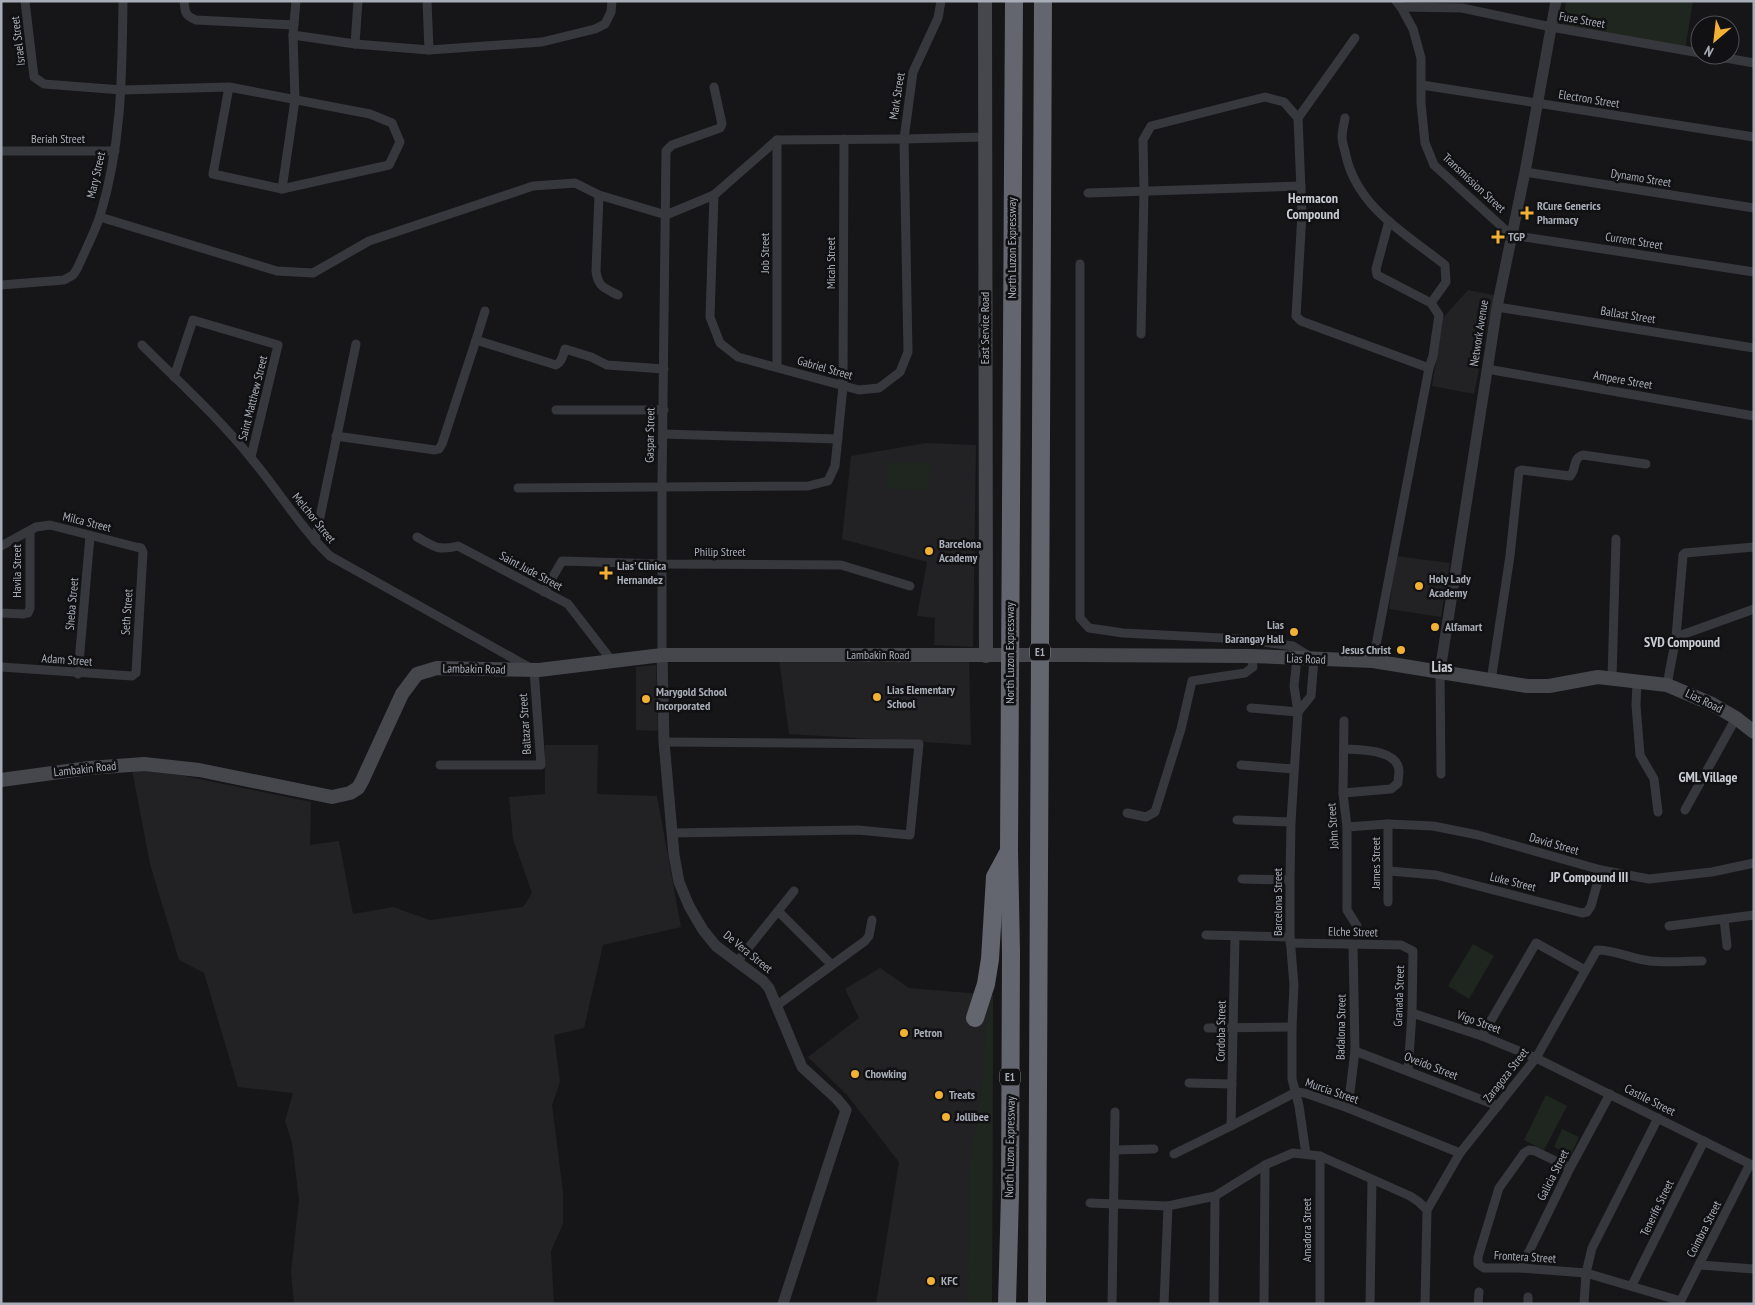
<svg xmlns="http://www.w3.org/2000/svg" width="1755" height="1305" viewBox="0 0 1755 1305" font-family="'PT Sans Narrow',sans-serif">
<rect width="100%" height="100%" fill="#161618"/>
<g fill="#222225">
<path d="M1468 290 1494 295 1474 394 1432 386 1443 318Z"/>
<path d="M926 443 976 445 973 647 934 645 935 618 917 616 927 562 842 539 851 456Z"/>
<path d="M1396 556 1450 563 1441 617 1389 609Z"/>
<path d="M779 659 969 660 971 745 789 734Z"/>
<path d="M656 665 658 731 636 730V667Z"/>
<path d="M545 745H598L597 794 657 796 681 927 603 945 584 1028 554 1035 560 1082 552 1105 563 1192V1224L551 1251 554 1304H294L291 1271 299 1200 292 1143 285 1121 293 1093 238 1087 204 973 179 960 150 864 132 770 180 775 311 802 310 845 339 841 353 914 393 907 430 920 523 907 532 893 513 839 509 797 545 794Z"/>
<path d="M880 968 909 988 993 995 992 1304H876L899 1162 847 1095 808 1057 859 1018 845 989Z"/>
</g>
<g fill="#1e261f">
<path d="M1566 1H1693L1685 50 1562 29Z"/>
<path d="M887 462 930 463 929 490 886 489Z"/>
<path d="M1473 944 1494 956 1469 999 1448 986Z"/>
<path d="M993 995 992 1304H968L970 1164 982 1084 986 1021Z"/>
<path d="M1546 1095 1567 1106 1544 1150 1524 1140Z"/>
<path d="M1562 1129 1579 1137 1571 1155 1554 1147Z"/>
</g>
<g fill="none" stroke-linecap="round" stroke-linejoin="round">
<g stroke="#37383d" stroke-width="9">
<path d="M25 1 34 77 44 84 122 90 229 87 370 114 392 123 400 142 389 165 282 189 213 174 229 87"/>
<path d="M184 1C185 12 185 16 196 20L294 25"/>
<path d="M427 1 429 50"/>
<path d="M1396 1 1401 7 1413 29 1421 58V103L1425 143 1434 165 1511 235 1754 272"/>
<path d="M1401 7 1462 8 1551 27 1700 53"/>
<path d="M293 35 355 44 429 50 542 42 595 29 605 24 611 12 612 1"/>
<path d="M355 44 358 1"/>
<path d="M1709 55 1754 63"/>
<path d="M1422 85 1754 137"/>
<path d="M1298 118 1355 38"/>
<path d="M1345 118C1344 124 1342 131 1342 137 1342 143 1345 150 1346 156 1358 208 1406 234 1445 265L1446 282 1431 303"/>
<path d="M1 151H115"/>
<path d="M1525 172 1754 208"/>
<path d="M282 189 295 100 293 35 296 1"/>
<path d="M1088 193 1301 186"/>
<path d="M599 195 596 271C598 287 604 288 618 295"/>
<path d="M714 195 710 317 720 343 738 357 859 390 879 388 900 372 908 352 904 139 913 72 938 18 941 1"/>
<path d="M100 217 277 271 313 273 369 241 533 186 575 183 599 195 666 215 714 195 777 140 904 139 985 137"/>
<path d="M1389 221 1376 269 1377 275 1431 303 1439 315 1433 356 1429 368"/>
<path d="M1080 264V618L1089 628 1123 633 1242 639 1293 646 1314 659 1311 696 1298 712"/>
<path d="M1 285 64 280 73 275 77 269C85 251 94 234 100 216 122 144 122 75 123 1"/>
<path d="M1497 307 1754 348"/>
<path d="M1141 334 1144 191 1143 140 1151 126 1265 97 1284 102 1298 118 1302 214 1296 316 1301 321 1429 368 1373 661"/>
<path d="M476 340 485 311"/>
<path d="M142 345C179 382 218 417 251 458 278 490 300 527 330 556L534 670 541 765H440"/>
<path d="M777 367V140"/>
<path d="M1487 369 1754 416"/>
<path d="M174 377 193 320 278 345 251 457"/>
<path d="M556 410H664"/>
<path d="M663 434 838 439"/>
<path d="M336 436 435 450 439 449 442 444 476 340 556 365C562 362 563 355 565 349L591 357 607 365 664 369"/>
<path d="M518 488 808 486 828 481 835 466 843 386 844 139"/>
<path d="M417 537C434 547 438 551 458 546L568 604 612 661"/>
<path d="M315 541 356 344"/>
<path d="M1 546 36 527 50 525 136 547 141 548 143 552 136 673 132 676 1 667"/>
<path d="M544 592 562 561 662 564 841 565 910 586"/>
<path d="M1 613 24 614 28 613 30 608V532"/>
<path d="M1676 637 1754 609"/>
<path d="M662 655V486L666 151 672 145 720 128 722 124 714 87"/>
<path d="M1297 658 1294 686 1298 712 1291 822 1290 880V937L1294 985 1292 1027V1079L1299 1106 1306 1154"/>
<path d="M1440 671 1441 774"/>
<path d="M78 674 90 536"/>
<path d="M1612 678 1616 539"/>
<path d="M1491 681 1510 556 1519 471 1522 470 1570 476C1577 469 1572 458 1583 455L1646 464"/>
<path d="M1637 681 1636 705 1640 755 1654 779 1658 812"/>
<path d="M1667 685 1676 637 1683 555 1685 553 1754 547"/>
<path d="M1251 708 1298 712"/>
<path d="M1344 721 1343 793 1347 827V910L1357 926"/>
<path d="M664 742 919 744 910 835 858 830 672 833"/>
<path d="M1241 765 1294 769"/>
<path d="M1343 793 1391 789 1398 783C1398 779 1399 775 1399 771 1398 749 1360 750 1344 749"/>
<path d="M1685 810 1736 718"/>
<path d="M1127 813 1146 817 1155 812 1181 729 1192 681 1245 673 1253 667 1251 656"/>
<path d="M1237 820 1291 822"/>
<path d="M1388 824V902"/>
<path d="M1347 827 1388 824 1433 826 1478 835 1601 870 1649 879 1712 872 1754 863"/>
<path d="M1389 871 1436 875 1582 913 1587 912 1591 906 1601 870"/>
<path d="M1242 879 1290 880"/>
<path d="M778 911 832 965 865 941 869 936 872 920"/>
<path d="M1724 919 1727 946"/>
<path d="M1669 926 1754 915"/>
<path d="M1206 935 1290 937"/>
<path d="M1290 943 1401 945 1413 951 1412 1013 1408 1071"/>
<path d="M737 962 794 891"/>
<path d="M776 1006 832 965"/>
<path d="M1412 1013 1482 1036 1536 1058 1754 1166"/>
<path d="M1208 1028 1292 1027"/>
<path d="M1482 1036 1536 943 1585 970"/>
<path d="M1355 1051 1498 1106"/>
<path d="M1189 1083 1232 1084"/>
<path d="M1348 1108 1355 1051 1353 945"/>
<path d="M1231 1126 1235 936"/>
<path d="M1115 1150 1154 1149"/>
<path d="M1174 1154 1231 1126 1296 1092 1305 1093 1348 1108 1460 1153"/>
<path d="M1570 1168 1535 1151 1529 1150 1524 1153 1499 1188 1478 1257V1264L1484 1268H1521L1586 1273 1681 1301"/>
<path d="M1090 1203 1168 1206 1215 1196 1265 1165 1293 1153 1320 1156 1410 1196 1419 1202 1427 1210 1425 1304"/>
<path d="M1427 1210 1460 1153 1536 1058 1597 950C1615 950 1632 959 1650 961 1667 963 1685 961 1702 961"/>
<path d="M1700 1265 1754 1269"/>
<path d="M1521 1268 1570 1168 1610 1094"/>
<path d="M1632 1285 1704 1141"/>
<path d="M1112 1304 1115 1112"/>
<path d="M1164 1304 1168 1206"/>
<path d="M1214 1304 1215 1196"/>
<path d="M1264 1304 1265 1165"/>
<path d="M1320 1304V1156"/>
<path d="M1370 1304 1372 1180"/>
<path d="M1478 1304 1479 1292"/>
<path d="M1528 1304V1297"/>
<path d="M1584 1304 1586 1273 1592 1248 1658 1118"/>
<path d="M1679 1304 1750 1164"/>
</g>
<g stroke="#37383d" stroke-width="11">
<path d="M662 655 664 742 674 855 679 882 689 906 703 930 716 946 763 981 769 988 802 1067 837 1099 846 1110 783 1304"/>
<path d="M1440 671 1497 307 1525 172 1556 1"/>
</g>
<g stroke="#45474d" stroke-width="14">
<path d="M985 1 986 656"/>
<path d="M1 780 89 768 144 764 199 770 332 797 350 793 358 788 362 781 402 694 417 674 437 668 539 670 662 655H1077L1251 656 1373 661 1527 686H1549L1598 677 1667 685 1712 704 1736 718 1754 732"/>
</g>
<g stroke="#63666e" stroke-width="18">
<path d="M975 1018 986 984 990 959 995 877 1009 851"/>
<path d="M1007 1304 1010 1195 1011 952 1009 851 1010 676 1014 1"/>
<path d="M1037 1304 1043 1"/>
</g>
</g>
<g fill="#f2b134" stroke="#111113" stroke-width="2">
<path d="M1524.5 205.5h5v5h5v5h-5v5h-5v-5h-5v-5h5z"/>
<path d="M1495.5 229.5h5v5h5v5h-5v5h-5v-5h-5v-5h5z"/>
<circle cx="929" cy="551" r="5"/>
<path d="M603.5 565.5h5v5h5v5h-5v5h-5v-5h-5v-5h5z"/>
<circle cx="1419" cy="586" r="5"/>
<circle cx="1435" cy="627" r="5"/>
<circle cx="1294" cy="632" r="5"/>
<circle cx="1401" cy="650" r="5"/>
<circle cx="877" cy="697" r="5"/>
<circle cx="646" cy="699" r="5"/>
<circle cx="904" cy="1033" r="5"/>
<circle cx="855" cy="1074" r="5"/>
<circle cx="939" cy="1095" r="5"/>
<circle cx="946" cy="1117" r="5"/>
<circle cx="931" cy="1281" r="5"/>
</g>
<g text-anchor="middle" stroke-width="5" stroke-linejoin="round" paint-order="stroke">
<g fill="#111113" stroke="#7b7e86" stroke-width="1">
<rect x="1030" y="643.5" width="20" height="17" rx="4"/>
<rect x="1000" y="1068.5" width="20" height="17" rx="4"/>
</g>
<g font-size="11" font-weight="bold" fill="#a8adb8">
<text x="1040" y="656">E1</text>
<text x="1010" y="1081">E1</text>
</g>
<g font-size="12" fill="#a8adb8" stroke="#111113">
<text transform="translate(1582 20) rotate(10)" y="4">Fuse Street</text>
<text transform="translate(18 41) rotate(-97)" y="4">Israel Street</text>
<text transform="translate(897 96) rotate(-81)" y="4">Mark Street</text>
<text transform="translate(1589 99) rotate(9)" y="4">Electron Street</text>
<text x="58" y="143">Beriah Street</text>
<text transform="translate(96 175) rotate(-77)" y="4">Mary Street</text>
<text transform="translate(1641 178) rotate(9)" y="4">Dynamo Street</text>
<text transform="translate(1474 183) rotate(43)" y="4">Transmission Street</text>
<text transform="translate(1634 241) rotate(9)" y="4">Current Street</text>
<text transform="translate(1012 248) rotate(-90)" y="4">North Luzon Expressway</text>
<text transform="translate(765 253) rotate(-90)" y="4">Job Street</text>
<text transform="translate(831 263) rotate(-90)" y="4">Micah Street</text>
<text transform="translate(1628 315) rotate(9)" y="4">Ballast Street</text>
<text transform="translate(985 328) rotate(-90)" y="4">East Service Road</text>
<text transform="translate(1479 333) rotate(-81)" y="4">Network Avenue</text>
<text transform="translate(825 368) rotate(16)" y="4">Gabriel Street</text>
<text transform="translate(1623 380) rotate(10)" y="4">Ampere Street</text>
<text transform="translate(253 398) rotate(-76)" y="4">Saint Matthew Street</text>
<text transform="translate(650 435) rotate(-89)" y="4">Gaspar Street</text>
<text transform="translate(314 518) rotate(51)" y="4">Melchor Street</text>
<text transform="translate(87 522) rotate(14)" y="4">Milca Street</text>
<text x="720" y="556">Philip Street</text>
<text transform="translate(17 571) rotate(-90)" y="4">Havila Street</text>
<text transform="translate(531 571) rotate(28)" y="4">Saint Jude Street</text>
<text transform="translate(72 604) rotate(-85)" y="4">Sheba Street</text>
<text transform="translate(127 612) rotate(-86)" y="4">Seth Street</text>
<text transform="translate(1010 653) rotate(-90)" y="4">North Luzon Expressway</text>
<text x="878" y="659">Lambakin Road</text>
<text transform="translate(1306 659) rotate(2)" y="4">Lias Road</text>
<text transform="translate(67 660) rotate(4)" y="4">Adam Street</text>
<text transform="translate(474 669) rotate(1)" y="4">Lambakin Road</text>
<text transform="translate(1704 701) rotate(26)" y="4">Lias Road</text>
<text transform="translate(525 724) rotate(-94)" y="4">Baltazar Street</text>
<text transform="translate(85 769) rotate(-6)" y="4">Lambakin Road</text>
<text transform="translate(1333 826) rotate(-94)" y="4">John Street</text>
<text transform="translate(1554 844) rotate(16)" y="4">David Street</text>
<text transform="translate(1376 863) rotate(-90)" y="4">James Street</text>
<text transform="translate(1513 882) rotate(14)" y="4">Luke Street</text>
<text transform="translate(1278 902) rotate(-90)" y="4">Barcelona Street</text>
<text transform="translate(1353 932) rotate(1)" y="4">Elche Street</text>
<text transform="translate(748 952) rotate(39)" y="4">De Vera Street</text>
<text transform="translate(1399 996) rotate(-88)" y="4">Granada Street</text>
<text transform="translate(1479 1022) rotate(20)" y="4">Vigo Street</text>
<text transform="translate(1341 1027) rotate(-89)" y="4">Badalona Street</text>
<text transform="translate(1221 1031) rotate(-89)" y="4">Cordoba Street</text>
<text transform="translate(1431 1066) rotate(21)" y="4">Oveido Street</text>
<text transform="translate(1506 1075) rotate(-52)" y="4">Zaragoza Street</text>
<text transform="translate(1332 1091) rotate(19)" y="4">Murcia Street</text>
<text transform="translate(1650 1100) rotate(27)" y="4">Castile Street</text>
<text transform="translate(1010 1147) rotate(-89)" y="4">North Luzon Expressway</text>
<text transform="translate(1553 1175) rotate(-63)" y="4">Galicia Street</text>
<text transform="translate(1657 1208) rotate(-64)" y="4">Tenerife Street</text>
<text transform="translate(1704 1229) rotate(-63)" y="4">Coimbra Street</text>
<text transform="translate(1307 1230) rotate(-90)" y="4">Amadora Street</text>
<text transform="translate(1525 1257) rotate(3)" y="4">Frontera Street</text>
</g>
<g font-size="12" font-weight="bold" fill="#a8adb8" stroke="#111113" text-anchor="start">
<text x="1537" y="210">RCure Generics<tspan x="1537" dy="14">Pharmacy</tspan></text>
<text x="1508" y="241">TGP</text>
<text x="939" y="548">Barcelona<tspan x="939" dy="14">Academy</tspan></text>
<text x="617" y="570">Lias' Clinica<tspan x="617" dy="14">Hernandez</tspan></text>
<text x="1429" y="583">Holy Lady<tspan x="1429" dy="14">Academy</tspan></text>
<text x="1284" y="629" text-anchor="end">Lias<tspan x="1284" dy="14">Barangay Hall</tspan></text>
<text x="1445" y="631">Alfamart</text>
<text x="1391" y="654" text-anchor="end">Jesus Christ</text>
<text x="887" y="694">Lias Elementary<tspan x="887" dy="14">School</tspan></text>
<text x="656" y="696">Marygold School<tspan x="656" dy="14">Incorporated</tspan></text>
<text x="914" y="1037">Petron</text>
<text x="865" y="1078">Chowking</text>
<text x="949" y="1099">Treats</text>
<text x="956" y="1121">Jollibee</text>
<text x="941" y="1285">KFC</text>
</g>
<g font-size="14" font-weight="bold" fill="#c9ccd4" stroke="#111113">
<text x="1313" y="203">Hermacon<tspan x="1313" dy="16">Compound</tspan></text>
<text x="1682" y="647">SVD Compound</text>
<text x="1708" y="782">GML Village</text>
<text x="1589" y="882">JP Compound III</text>
</g>
<g font-size="15" font-weight="bold" fill="#c9ccd4" stroke="#111113">
<text x="1442" y="672">Lias</text>
</g>
</g>
<rect width="1755" height="1305" fill="none" stroke="#a8adb8" stroke-width="5"/>
<g transform="translate(1715 40) rotate(208)"><circle r="24" fill="#111113" stroke="#4d4f55"/>
<path d="M0-4L9 19L0 12L-9 19Z" fill="#f2b134"/>
<text y="-8" font-size="14" font-weight="bold" text-anchor="middle" fill="#a8adb8">N</text>
</g>
</svg>
